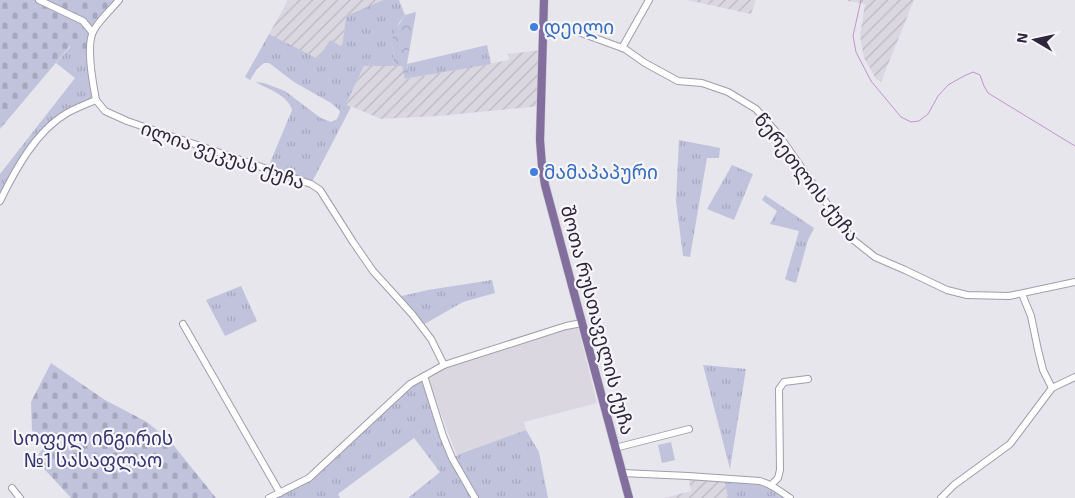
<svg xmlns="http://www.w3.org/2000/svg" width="1075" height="498" viewBox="0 0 1075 498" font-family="'Exo 2','Noto Sans Georgian',sans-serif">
<defs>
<pattern id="industrial-furrows" width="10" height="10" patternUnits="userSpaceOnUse" patternTransform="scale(1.25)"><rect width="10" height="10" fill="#dad7e1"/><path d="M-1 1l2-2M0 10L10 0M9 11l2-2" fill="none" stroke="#bbb8c2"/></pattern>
<pattern id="grass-tufts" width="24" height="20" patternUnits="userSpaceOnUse" patternTransform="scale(1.25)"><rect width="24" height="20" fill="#c1c3dc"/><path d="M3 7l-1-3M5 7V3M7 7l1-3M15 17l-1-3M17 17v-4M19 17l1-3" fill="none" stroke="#a6a7be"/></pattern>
<pattern id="forest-crowns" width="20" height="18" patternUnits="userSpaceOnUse" patternTransform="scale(1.25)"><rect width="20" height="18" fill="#c1c3dc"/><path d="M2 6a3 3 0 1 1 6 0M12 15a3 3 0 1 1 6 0" fill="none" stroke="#a6a7be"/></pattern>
<pattern id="cemetery-stones" width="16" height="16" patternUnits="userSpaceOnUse" patternTransform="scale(1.25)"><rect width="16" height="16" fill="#c1c3dc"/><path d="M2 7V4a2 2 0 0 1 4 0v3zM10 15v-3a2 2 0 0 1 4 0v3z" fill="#a6a7be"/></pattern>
</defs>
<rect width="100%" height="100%" fill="#e7e6ed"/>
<path fill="#dad7e1" d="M578 327 597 403 524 422 526 430 457 456 427 377 444 367 565 329Z"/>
<g fill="url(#industrial-furrows)">
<path d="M288 0H381V1L346 16 342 47 318 60 269 34Z"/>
<path d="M687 0H756L751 14Z"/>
<path d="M848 0H914L881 82 876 79 864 58 860 36 865 4 848 1Z"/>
<path d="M542 50 541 106 438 116 381 119 346 104 364 66 402 65 406 79 509 60 508 54Z"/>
<path d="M688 476 724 478 728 498H664L691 491Z"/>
</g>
<g fill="url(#grass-tufts)">
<path d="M383 0H399L405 15 399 23 392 46 394 53 393 66H364L346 104 351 107 311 184 267 170 292 110C288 95 268 89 255 82L264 83 285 91 310 110 321 118 331 122 337 119 340 112 338 109 331 103 294 82 269 63H264L257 69 250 80 245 77 269 34 318 59 330 40 342 47 346 16Z"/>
<path d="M487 45 491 64 410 78 407 64Z"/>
<path d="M71 46 91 64 96 100 67 113 39 137 0 201V174L75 78 56 63Z"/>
<path d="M679 140 720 148 719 158H707L690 257 683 256 676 201Z"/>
<path d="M732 165 753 174 734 220 707 209Z"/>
<path d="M765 195 814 228 808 240 796 283 785 279 799 231 770 224 777 211 762 200Z"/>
<path d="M492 280 495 293 463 302 421 326 397 297 428 290Z"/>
<path d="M241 286 257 321 225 336 206 300Z"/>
<path d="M703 365 746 369 730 469Z"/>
<path d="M424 376 453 458 460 454 526 430 539 452 548 498H408L440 472 414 438 338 494 340 498H269L309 478Z"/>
<path d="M724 478 760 481 790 498H728Z"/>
</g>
<path fill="url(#forest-crowns)" d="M416 12 407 64 410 78 405 79 402 66H393L394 53 392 46 393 34 405 15Z"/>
<g fill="url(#cemetery-stones)">
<path d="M0 0H119L92 32 91 64 70 46 0 129Z"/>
<path d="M51 363 105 400 147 422 171 442 216 498H71L35 459 44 447 32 430 31 402Z"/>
</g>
<path fill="#c1c3dc" d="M671 442 675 460 662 463 658 445Z"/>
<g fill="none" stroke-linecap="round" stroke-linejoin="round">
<path stroke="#c194cc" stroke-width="1" d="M861 0 853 36 856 52 871 81 901 117 911 122 919 121 928 114 938 96 948 85 964 76 973 72 980 75 984 86 988 93 1075 146"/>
<defs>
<g id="minor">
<path d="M39 0 83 21 92 32"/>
<path d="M543 27 573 30 625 49 645 63 678 81 702 83 728 92 756 109 778 134 851 238 875 257 905 270 947 290 967 295 1009 296 1075 282"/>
<path d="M622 48 649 0"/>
<path d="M96 100 105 111 127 121 311 184 320 190 353 242 373 271 412 314 431 339 444 365"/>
<path d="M96 100C93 84 85 44 94 30 100 19 111 10 119 0"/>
<path d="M0 201C15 170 36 131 67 113 76 108 86 104 96 100"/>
<path d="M1022 294 1031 316 1038 350 1043 370 1052 388"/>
<path d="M183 324 280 493"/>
<path d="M424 376 443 436 452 458 475 498"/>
<path d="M615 448 689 429"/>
<path d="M622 473 688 476 760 481C771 484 780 491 790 498"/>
<path d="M771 485 778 478 780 470 779 389 784 382 808 379"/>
<path d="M12 488 20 498"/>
<path d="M269 498 309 478 410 384 444 365 566 326 582 323"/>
<path d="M941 498 954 485 1010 444 1052 388 1075 377"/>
</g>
<path id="major" d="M544 0 540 140 542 166 545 185 629 498"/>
</defs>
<use href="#minor" stroke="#a19daa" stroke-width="8"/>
<use href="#major" stroke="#c5c2c9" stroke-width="9"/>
<use href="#minor" stroke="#fff" stroke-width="6"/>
<use href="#major" stroke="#826f9e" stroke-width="8"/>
</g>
<g fill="#3f7fe0" stroke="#f7f6fa" stroke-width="2">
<circle cx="534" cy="27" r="5"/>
<circle cx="534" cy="172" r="5"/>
</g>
<g text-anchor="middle" stroke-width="4.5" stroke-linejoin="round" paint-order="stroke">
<g font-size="19" fill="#366cbe" stroke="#f7f6fa" text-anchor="start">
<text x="544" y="34">დეილი</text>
<text x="544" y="179">მამაპაპური</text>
</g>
<g font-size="19" fill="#2f263e" stroke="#f7f6fa">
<text transform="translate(223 155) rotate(19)" y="7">ილია ვეკუას ქუჩა</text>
<text transform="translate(807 177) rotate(52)" y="7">წერეთლის ქუჩა</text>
<text transform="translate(598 320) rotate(75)" y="7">შოთა რუსთაველის ქუჩა</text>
</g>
<g font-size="19" fill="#373571" stroke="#f7f6fa">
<text x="93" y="445">სოფელ ინგირის<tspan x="93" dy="22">№1 სასაფლაო</tspan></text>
</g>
</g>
<g transform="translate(1035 40) rotate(279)" stroke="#f7f6fa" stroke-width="4" paint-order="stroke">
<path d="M0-4L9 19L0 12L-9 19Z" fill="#2f263e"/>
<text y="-8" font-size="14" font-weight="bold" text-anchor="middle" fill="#2f263e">N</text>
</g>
</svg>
